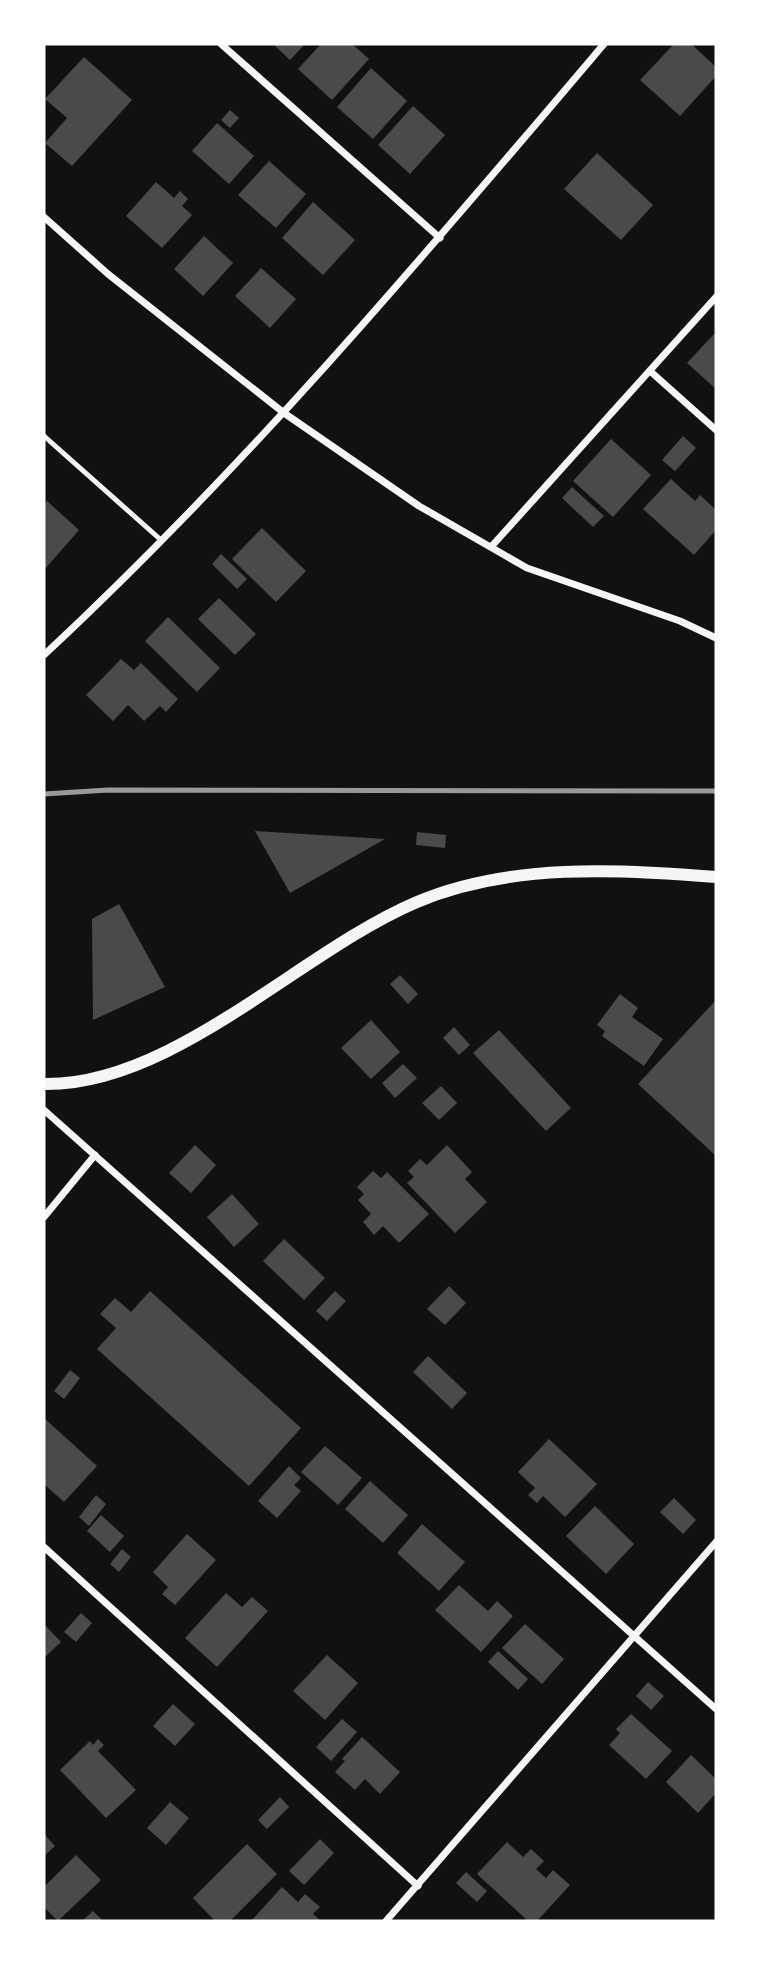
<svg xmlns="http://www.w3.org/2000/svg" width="760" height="1965" viewBox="0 0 760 1965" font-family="Manrope,sans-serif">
<rect width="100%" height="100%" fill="#111"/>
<g fill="#4a4a4a">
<path d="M273 44H305L290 60Z"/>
<path d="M321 44H352L369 59 332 100 298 69Z"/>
<path d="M674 44H691L716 67V76L680 116 640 80Z"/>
<path d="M84 57 132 100 72 166 45 143 67 118 45 99Z"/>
<path d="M371 68 407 101 373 139 337 107Z"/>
<path d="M413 106 445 135 410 174 378 145Z"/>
<path d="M230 110 239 118 230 128 221 120Z"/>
<path d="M217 123 254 156 229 184 192 151Z"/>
<path d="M597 153 653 205 621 240 564 189Z"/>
<path d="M269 161 306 194 276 228 238 195Z"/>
<path d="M156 182 174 198 180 191 188 199 182 206 192 215 162 248 126 216Z"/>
<path d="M313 202 355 240 323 275 282 238Z"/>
<path d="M204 236 233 263 203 296 174 269Z"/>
<path d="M261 268 296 299 270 328 235 296Z"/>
<path d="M714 334 716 335V389L687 363Z"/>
<path d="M683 436 696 448 675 471 662 460Z"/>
<path d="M611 439 651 475 613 517 573 481Z"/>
<path d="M671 479 695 501 700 495 716 510V530L694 555 643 509Z"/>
<path d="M572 487 604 516 593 527 562 498Z"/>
<path d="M47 501 79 530 44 570V505Z"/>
<path d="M262 528 306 571 276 602 232 559Z"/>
<path d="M221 554 247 579 237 589 212 564Z"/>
<path d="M219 598 256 634 235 655 198 619Z"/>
<path d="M168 617 220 668 197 692 145 641Z"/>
<path d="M121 659 134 670 141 663 178 699 166 712 160 706 144 721 128 705 113 721 86 695Z"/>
<path d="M255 831 385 839 290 893Z"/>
<path d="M417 832 446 835 445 848 416 845Z"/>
<path d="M119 904 165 987 93 1020 92 919Z"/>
<path d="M400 975 418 994 408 1004 390 984Z"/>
<path d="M620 994 638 1008 632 1017 663 1039 644 1066 602 1036 605 1031 597 1025Z"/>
<path d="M716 1000V1153L715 1155 638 1084Z"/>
<path d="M371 1020 400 1052 371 1079 341 1048Z"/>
<path d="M454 1027 470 1045 459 1055 443 1038Z"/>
<path d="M499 1030 571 1108 546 1131 473 1053Z"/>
<path d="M403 1064 417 1078 395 1098 382 1083Z"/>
<path d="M441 1086 457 1103 439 1120 422 1103Z"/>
<path d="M195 1145 216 1165 191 1193 169 1173Z"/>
<path d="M447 1145 472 1172 465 1179 487 1202 455 1233 407 1183 414 1177 408 1171 420 1159 427 1165Z"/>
<path d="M373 1171 381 1178 387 1172 429 1214 399 1243 383 1226 374 1235 363 1222 371 1214 358 1200 364 1194 357 1187Z"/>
<path d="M232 1194 259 1224 234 1247 207 1217Z"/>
<path d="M284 1239 325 1278 304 1300 263 1261Z"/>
<path d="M449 1286 466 1303 445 1325 427 1309Z"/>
<path d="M150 1291 301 1428 249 1486 97 1349 116 1328 100 1314 115 1298 131 1312Z"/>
<path d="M335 1291 346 1301 327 1321 316 1311Z"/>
<path d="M428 1356 467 1393 452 1409 413 1372Z"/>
<path d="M70 1370 80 1378 64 1399 54 1391Z"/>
<path d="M44 1418 97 1466 64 1502 44 1484Z"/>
<path d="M549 1439 597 1484 565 1517 543 1496 537 1503 528 1495 535 1488 518 1472Z"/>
<path d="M325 1446 362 1478 338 1505 301 1472Z"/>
<path d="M289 1466 301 1478 294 1485 301 1491 277 1518 258 1501Z"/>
<path d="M370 1481 408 1515 383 1543 345 1509Z"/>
<path d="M96 1495 106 1504 89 1526 79 1517Z"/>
<path d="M674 1498 696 1520 683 1534 660 1512Z"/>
<path d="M595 1506 634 1544 606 1574 566 1536Z"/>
<path d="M101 1515 124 1536 110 1552 87 1531Z"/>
<path d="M422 1524 465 1562 439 1591 397 1553Z"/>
<path d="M187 1534 216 1560 175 1605 162 1594 168 1587 153 1572Z"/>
<path d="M122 1549 131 1557 119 1572 110 1564Z"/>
<path d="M459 1585 488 1611 497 1601 513 1616 481 1652 435 1610Z"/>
<path d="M226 1593 242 1607 252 1597 268 1611 217 1667 185 1638Z"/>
<path d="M81 1613 92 1623 76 1642 64 1632Z"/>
<path d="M44 1624 61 1642 44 1658Z"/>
<path d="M525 1624 564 1659 542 1684 502 1648Z"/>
<path d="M498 1651 528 1679 518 1690 488 1662Z"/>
<path d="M327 1655 358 1683 325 1720 293 1691Z"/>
<path d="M648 1682 664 1696 651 1710 636 1696Z"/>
<path d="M173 1704 195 1724 175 1746 153 1726Z"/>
<path d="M631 1714 672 1751 646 1779 609 1745 620 1733 616 1729Z"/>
<path d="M342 1719 357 1732 331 1761 316 1747Z"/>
<path d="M362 1737 400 1772 380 1794 365 1779 355 1790 335 1772 345 1761 342 1759Z"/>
<path d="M98 1739 104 1745 98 1751 136 1790 106 1818 60 1770 90 1741 93 1745Z"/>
<path d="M691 1755 716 1779V1793L698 1813 666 1782Z"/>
<path d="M280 1797 289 1807 267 1829 258 1820Z"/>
<path d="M170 1802 189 1818 166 1845 147 1828Z"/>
<path d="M44 1834 55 1846 44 1856Z"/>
<path d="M320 1839 334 1853 304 1885 289 1871Z"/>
<path d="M507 1842 523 1857 531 1849 544 1861 536 1869 546 1878 553 1870 570 1885 537 1921H528L477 1874Z"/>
<path d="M247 1844 277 1874 230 1921H215L193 1898Z"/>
<path d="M76 1855 101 1880 58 1921 44 1907V1887Z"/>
<path d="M466 1872 487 1891 477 1902 456 1883Z"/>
<path d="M282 1887 298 1902 305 1894 320 1907 313 1914 321 1921H251Z"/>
<path d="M93 1911 103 1921H82Z"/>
</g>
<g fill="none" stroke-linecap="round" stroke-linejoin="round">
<path stroke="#f5f5f5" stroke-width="5" d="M44 436 161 540"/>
<g stroke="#f5f5f5" stroke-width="7">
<path d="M221 44 440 238"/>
<path d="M44 217 108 274 284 413 419 506 527 568 680 621 716 638"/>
<path d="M650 371 716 430"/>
<path d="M491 547 716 297"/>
<path d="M44 655C246 467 425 255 604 44"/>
<path d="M44 1110 716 1709"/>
<path d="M44 1217 95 1155"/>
<path d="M44 1547 418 1886"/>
<path d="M386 1921 716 1542"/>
</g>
<path stroke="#f5f5f5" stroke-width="12" d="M44 1084C173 1086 301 951 417 902 509 863 619 869 716 877"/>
<path stroke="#9a9a9a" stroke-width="5" d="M44 794 108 790 716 791"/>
</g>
<rect width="760" height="1965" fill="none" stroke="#ffffff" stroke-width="91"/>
</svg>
